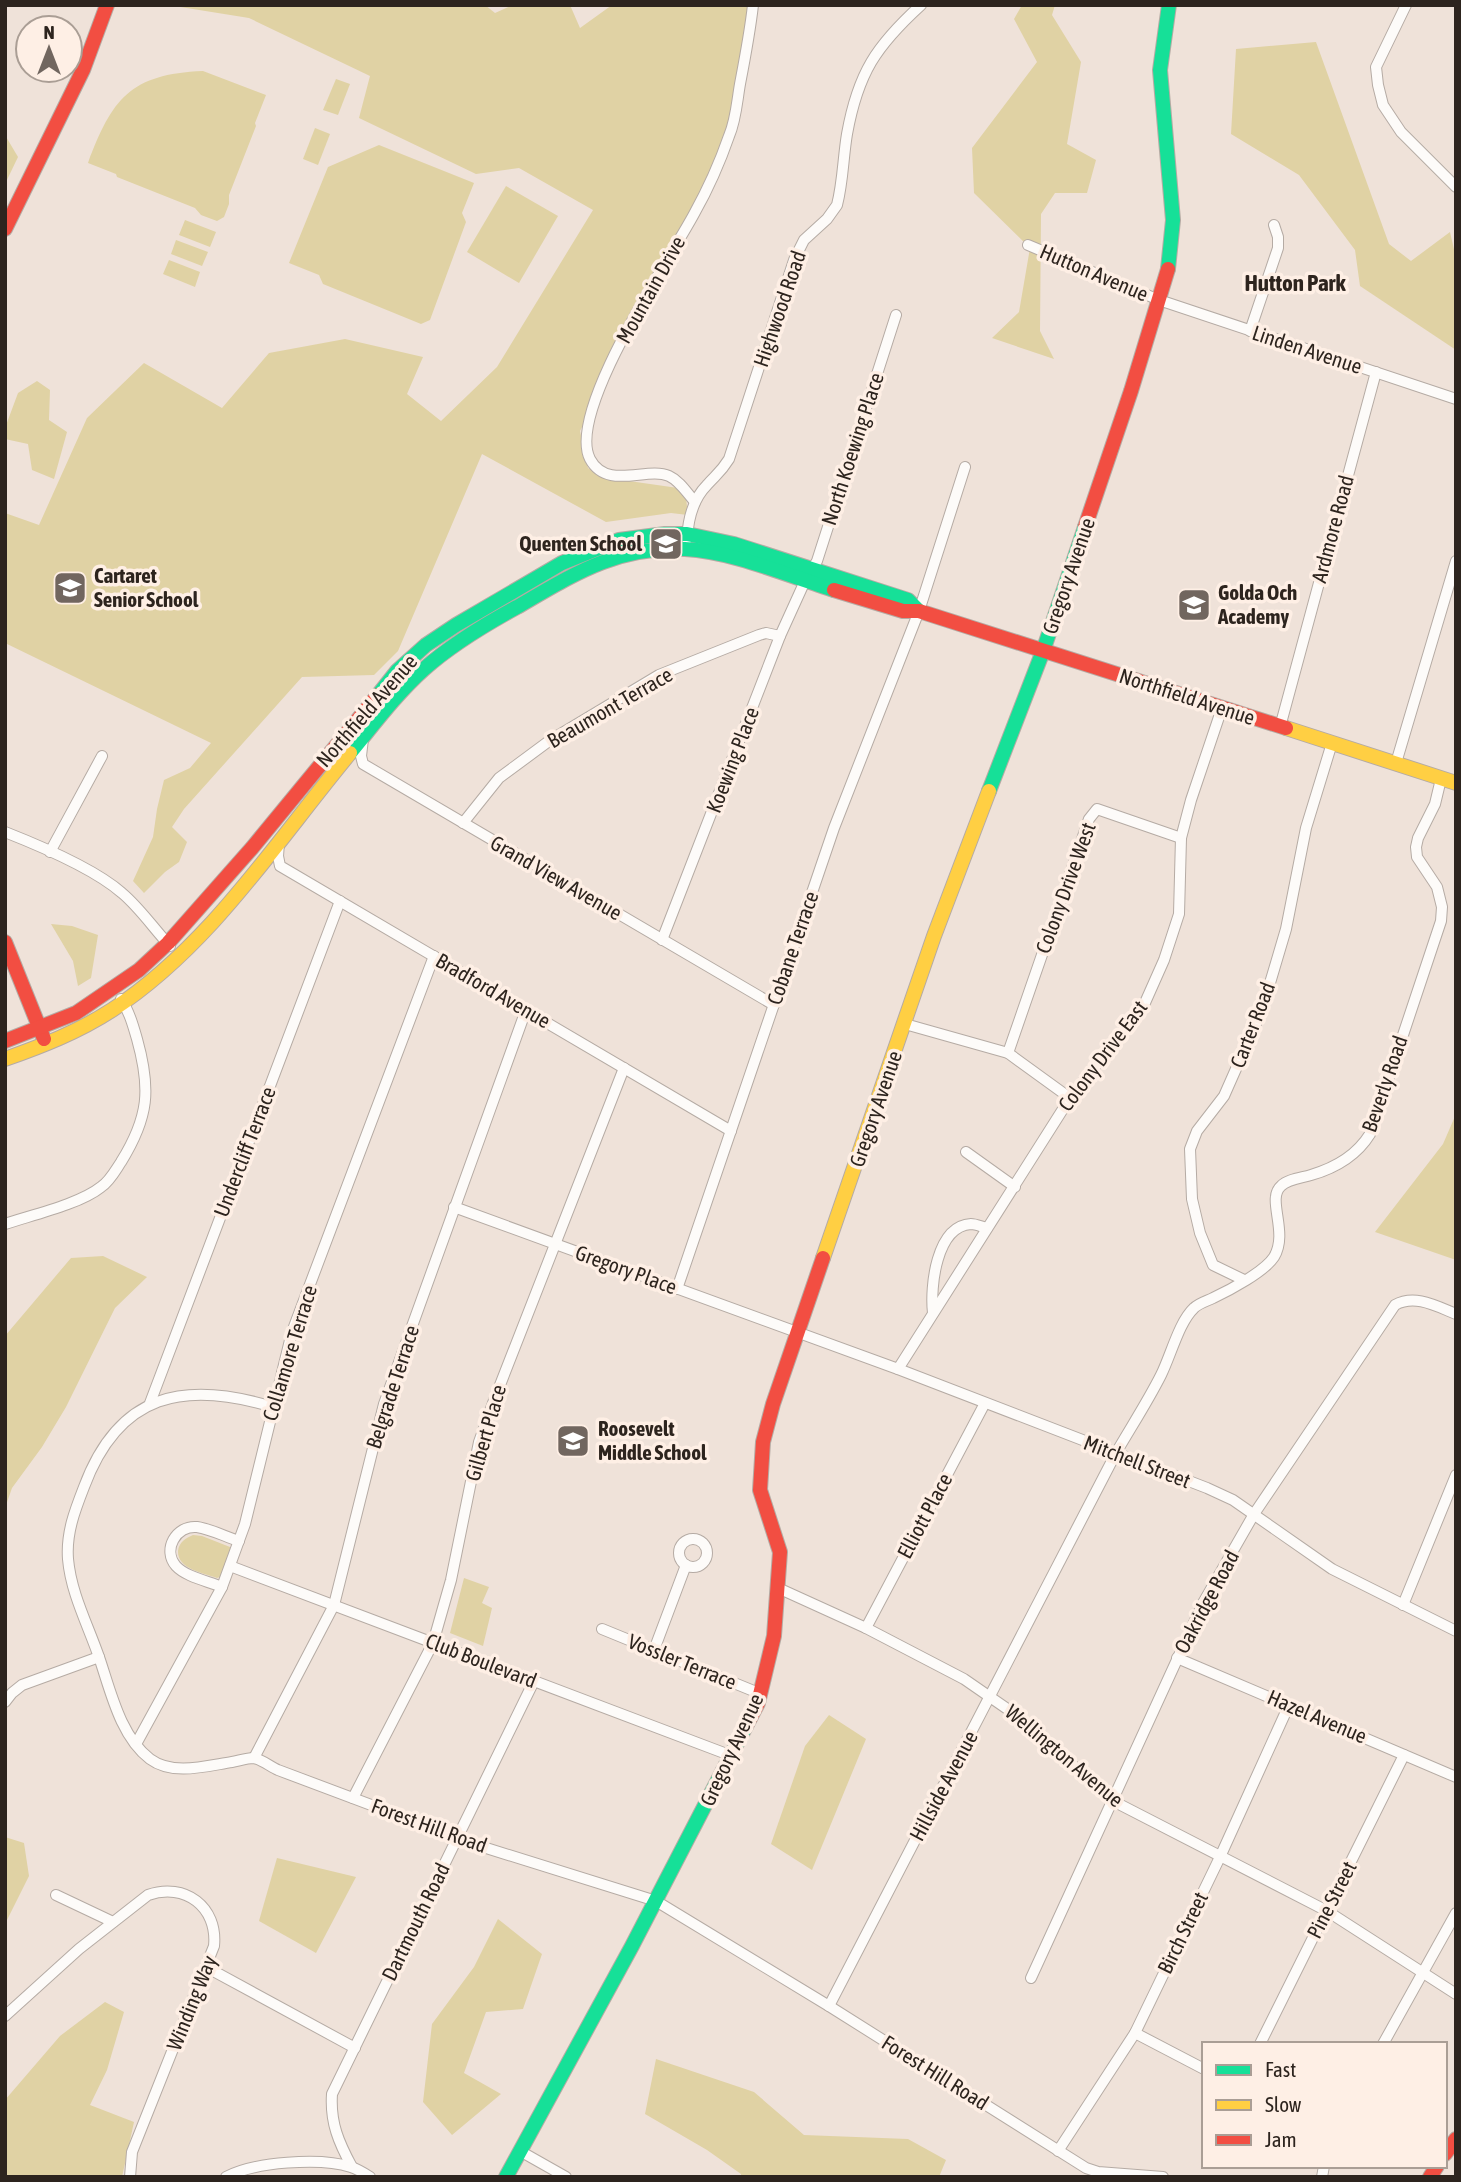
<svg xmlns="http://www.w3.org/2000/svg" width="1461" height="2182" viewBox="0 0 1461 2182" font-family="'Asap Condensed',sans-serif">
<rect width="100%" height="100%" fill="#efe2d9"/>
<g fill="#e0d2a4">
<path d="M168 5H485L495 13 513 5H570L580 28 612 5H756L733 134 580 431 588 468 601 477 685 489 688 515 671 513 606 522 482 454 398 651 374 675 302 677 184 809 172 827 187 842 179 862 165 872 144 893 133 881 153 837 157 809 164 780 190 768 211 743 5 643V513L39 525 87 418 144 363 222 408 269 353 345 339 423 357 407 394 441 421 497 367 593 210 519 168 476 174 359 118 370 76 249 18Z"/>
<path d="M1022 5H1055L1052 15 1081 62 1067 144 1096 160 1087 193H1055L1041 214 1040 331 1054 359 992 338 1019 312 1030 248 974 193 972 148 1037 62 1014 19Z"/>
<path d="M1316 42 1389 244 1411 261 1450 232 1456 258V350L1360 286 1355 250 1299 175 1231 134 1236 49Z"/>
<path d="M203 71 266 95 255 123 256 126 229 195V204L224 217 217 221 201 215 195 208 117 177 116 174 88 163C112 99 130 74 203 71Z"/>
<path d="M336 79 350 84 338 115 323 110Z"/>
<path d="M315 128 330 134 318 165 303 159Z"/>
<path d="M5 135 18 157 5 184Z"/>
<path d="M379 145 474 183 462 213 466 222 430 320 421 324 323 284 319 275 289 263 328 167Z"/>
<path d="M506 186 558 216 519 283 467 252Z"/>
<path d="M185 220 216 232 210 247 179 235Z"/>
<path d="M176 240 208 252 202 266 171 254Z"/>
<path d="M169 260 200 272 195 287 163 274Z"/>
<path d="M37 381 50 390 49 420 67 432 54 479 32 470 28 444 5 439V428L18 393Z"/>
<path d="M51 924 72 926 98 935 91 978 78 986 73 961Z"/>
<path d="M1456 1114V1260L1375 1232 1443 1144Z"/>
<path d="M103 1256 147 1277 115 1308 66 1407 42 1447 12 1488 5 1508V1336L71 1258Z"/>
<path d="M193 1535 202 1536 230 1547 231 1551 220 1577 217 1578C204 1573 177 1569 178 1551 179 1542 186 1538 193 1535Z"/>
<path d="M464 1578 489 1587 482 1603 492 1608 483 1646 450 1633Z"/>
<path d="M829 1715 866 1739 812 1870 771 1844 805 1746Z"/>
<path d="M5 1837 24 1843 29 1876 5 1924Z"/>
<path d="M277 1858 356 1877 316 1953 259 1921Z"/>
<path d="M498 1919 542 1954 523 2009 486 2012 464 2073 501 2094 452 2135 423 2102 432 2024 474 1967Z"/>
<path d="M105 2002 124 2012 107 2070 90 2105 134 2122 122 2177H5V2100L60 2036Z"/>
<path d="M656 2059 754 2092 804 2135 908 2139 946 2160 939 2177H741V2174L707 2150 645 2114Z"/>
</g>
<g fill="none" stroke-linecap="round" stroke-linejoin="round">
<defs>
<g id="street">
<path d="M1406 5 1376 67 1378 85 1383 105 1401 132 1456 187"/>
<path d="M1028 245 1159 300 1456 399"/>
<path d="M1250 331 1278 248V237L1274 225"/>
<path d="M695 502C687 493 680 481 669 476 647 466 607 491 590 459 566 412 670 259 694 214 708 189 720 162 729 136 736 120 737 101 740 84 745 58 750 32 753 5"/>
<path d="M687 539C688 520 693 499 707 485 717 474 721 472 729 459L794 260 804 240 827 219 837 205C843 182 843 158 847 134 858 73 876 46 921 5"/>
<path d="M1280 727 1376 372"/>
<path d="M363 739 361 756 363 764 774 1005"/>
<path d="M1396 763 1456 561"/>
<path d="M463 823 499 778 549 741 659 675 759 635 766 633 780 636"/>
<path d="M5 832C38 845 96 870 122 893 140 908 154 929 170 946"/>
<path d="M279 843 278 856 280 866 731 1131"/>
<path d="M50 852 102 756"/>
<path d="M662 940 780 636 805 581 817 561 896 315"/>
<path d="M905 1024 1008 1053 1070 1098"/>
<path d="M1008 1053 1089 819 1097 809 1181 838"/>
<path d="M966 1152 1015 1187"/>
<path d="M454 1207 898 1369 1207 1488 1233 1500 1332 1569 1456 1631"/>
<path d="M5 1224C32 1215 80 1204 101 1187 110 1181 115 1171 121 1162 149 1117 151 1089 137 1039 133 1025 129 1011 121 999"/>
<path d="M1244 1280 1213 1265 1200 1233 1192 1199 1190 1149 1197 1131 1224 1096 1262 1010 1286 929 1306 828 1332 743"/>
<path d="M677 1289 834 828 919 611 965 467"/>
<path d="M933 1313C930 1287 936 1226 971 1224 976 1224 982 1227 987 1228"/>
<path d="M898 1369 1070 1098 1144 1005 1164 960 1179 914 1181 838 1191 800 1222 708"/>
<path d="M150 1403 340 901"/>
<path d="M273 1407C184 1380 119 1393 84 1487 75 1510 66 1533 68 1559 71 1594 89 1627 100 1660 111 1693 121 1737 150 1759 173 1776 206 1766 232 1762 238 1761 247 1758 253 1758 261 1759 271 1767 278 1770L483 1847 656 1901 829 2006 1086 2168 1098 2172 1163 2177"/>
<circle cx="693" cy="1553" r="14"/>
<path d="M230 1566 732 1756"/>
<path d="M222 1587C208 1581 186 1577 176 1566 162 1550 176 1525 197 1527 211 1529 226 1537 239 1541"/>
<path d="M778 1588 866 1628 964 1679 1016 1715 1113 1801 1327 1911 1456 1994"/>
<path d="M1403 1605 1456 1475"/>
<path d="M866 1628 985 1403"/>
<path d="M602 1629 761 1694"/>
<path d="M654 1650 686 1565"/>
<path d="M1177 1658 1456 1777"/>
<path d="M5 1702 12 1693 22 1685 99 1657"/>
<path d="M136 1744 222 1587 245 1524 292 1332 434 956"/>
<path d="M254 1758 334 1605 384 1404 526 1010"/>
<path d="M353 1798 433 1643 451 1580 479 1442 493 1403 624 1068"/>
<path d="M56 1895 113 1922"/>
<path d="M206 1967 355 2048"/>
<path d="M1031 1978 1203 1603 1254 1514 1395 1305C1415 1294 1436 1306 1456 1314"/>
<path d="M829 2006 1116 1453C1131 1427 1148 1401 1161 1375 1171 1355 1179 1322 1194 1308 1199 1303 1207 1301 1213 1298 1230 1290 1264 1272 1274 1257 1289 1232 1266 1199 1281 1186 1288 1179 1301 1178 1311 1175 1335 1168 1357 1155 1370 1134L1441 921 1442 907 1437 887 1417 857 1416 847 1418 838 1435 804 1441 779"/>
<path d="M5 2016 79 1949 148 1895C185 1882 218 1907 214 1946L132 2152 130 2177"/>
<path d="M1135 2033 1204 2069"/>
<path d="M1260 2044 1404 1755"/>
<path d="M1383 2044 1456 1913"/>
<path d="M520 2151 566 2177"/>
<path d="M1058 2151 1135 2033 1220 1857 1289 1705"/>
<path d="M352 2167C339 2143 330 2123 332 2094L534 1681"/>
<path d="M226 2177C254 2162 320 2157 351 2167 357 2169 364 2173 370 2177"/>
<path d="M1322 2177 1324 2166"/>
</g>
<g id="fast">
<path d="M1168 269 1173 220 1160 70 1169 5"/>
<path d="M378 695 397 671 426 645 456 625 562 563 619 540 665 534H687L734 544 908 600 919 611"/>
<path d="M350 753C374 724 396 694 424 669 452 644 484 625 517 607 574 574 616 546 685 549 731 551 789 576 834 590"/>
<path d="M989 791 1043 651 1085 527"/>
<path d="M506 2177 632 1946 746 1726"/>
</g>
<g id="slow">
<path d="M1286 728 1456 783"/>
<path d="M5 1059C42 1046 78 1032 112 1010 210 946 276 842 350 753"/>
<path d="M823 1258 934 936 989 791"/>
</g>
<g id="jam">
<path d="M5 229 83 70 107 5"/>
<path d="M1085 527 1131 391 1168 269"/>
<path d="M834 590 903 611H919L1286 728"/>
<path d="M5 942 44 1039"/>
<path d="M5 1041 76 1013 139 970 168 943 252 848 378 695"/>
<path d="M746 1726 758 1703 774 1636 780 1552 760 1490 763 1442 773 1404 823 1258"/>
<path d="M1445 2154 1456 2139"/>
<path d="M1430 2177 1437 2166"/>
</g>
</defs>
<use href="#street" stroke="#b5aba4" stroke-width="12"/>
<use href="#fast" stroke="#b5aba4" stroke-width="16"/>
<use href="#slow" stroke="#b5aba4" stroke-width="16"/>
<use href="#jam" stroke="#b5aba4" stroke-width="16"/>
<use href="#street" stroke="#fdfbf9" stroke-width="10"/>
<use href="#fast" stroke="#16e098" stroke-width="14"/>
<use href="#slow" stroke="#ffcf43" stroke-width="14"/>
<use href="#jam" stroke="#f24e42" stroke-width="14"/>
</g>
<defs>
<symbol id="school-square" viewBox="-11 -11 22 22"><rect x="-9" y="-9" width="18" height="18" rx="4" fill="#71665f" stroke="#feefe5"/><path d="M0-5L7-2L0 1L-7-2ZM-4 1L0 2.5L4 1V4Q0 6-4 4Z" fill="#fff"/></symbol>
</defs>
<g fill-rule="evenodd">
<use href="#school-square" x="647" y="525" width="38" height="38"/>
<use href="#school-square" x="51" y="569" width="38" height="38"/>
<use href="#school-square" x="1175" y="586" width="38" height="38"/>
<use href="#school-square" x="554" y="1422" width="38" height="38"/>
</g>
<g text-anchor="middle" stroke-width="7" stroke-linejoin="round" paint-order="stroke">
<g font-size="21" fill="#2d241e" stroke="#feefe5">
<text transform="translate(1094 273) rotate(23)" y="7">Hutton Avenue</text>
<text transform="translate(651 290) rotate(-61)" y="7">Mountain Drive</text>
<text transform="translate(780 309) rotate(-71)" y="7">Highwood Road</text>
<text transform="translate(1307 350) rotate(18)" y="7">Linden Avenue</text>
<text transform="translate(853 449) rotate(-72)" y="7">North Koewing Place</text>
<text transform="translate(1333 529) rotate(-75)" y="7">Ardmore Road</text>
<text transform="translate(1069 576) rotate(-71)" y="7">Gregory Avenue</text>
<text transform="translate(1187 697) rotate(18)" y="7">Northfield Avenue</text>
<text transform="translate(610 708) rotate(-30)" y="7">Beaumont Terrace</text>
<text transform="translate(367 711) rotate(-49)" y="7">Northfield Avenue</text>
<text transform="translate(733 760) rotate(-69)" y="7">Koewing Place</text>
<text transform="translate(556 878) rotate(30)" y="7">Grand View Avenue</text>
<text transform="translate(1066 888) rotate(-70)" y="7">Colony Drive West</text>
<text transform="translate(793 948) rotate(-71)" y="7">Cobane Terrace</text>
<text transform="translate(493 991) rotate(30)" y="7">Bradford Avenue</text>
<text transform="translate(1253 1025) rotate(-69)" y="7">Carter Road</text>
<text transform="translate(1103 1056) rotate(-53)" y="7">Colony Drive East</text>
<text transform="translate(1385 1084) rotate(-71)" y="7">Beverly Road</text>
<text transform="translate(876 1109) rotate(-71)" y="7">Gregory Avenue</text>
<text transform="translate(245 1152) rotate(-69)" y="7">Undercliff Terrace</text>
<text transform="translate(626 1270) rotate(20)" y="7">Gregory Place</text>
<text transform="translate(290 1353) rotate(-73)" y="7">Collamore Terrace</text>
<text transform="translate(393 1387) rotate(-72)" y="7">Belgrade Terrace</text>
<text transform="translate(486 1433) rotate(-74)" y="7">Gilbert Place</text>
<text transform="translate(1137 1462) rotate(21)" y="7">Mitchell Street</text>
<text transform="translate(925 1516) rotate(-62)" y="7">Elliott Place</text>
<text transform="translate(1207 1602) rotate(-62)" y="7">Oakridge Road</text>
<text transform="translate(481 1661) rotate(21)" y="7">Club Boulevard</text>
<text transform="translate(682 1662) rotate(22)" y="7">Vossler Terrace</text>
<text transform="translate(1317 1717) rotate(23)" y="7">Hazel Avenue</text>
<text transform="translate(732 1750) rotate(-65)" y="7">Gregory Avenue</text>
<text transform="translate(1064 1756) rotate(40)" y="7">Wellington Avenue</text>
<text transform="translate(944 1786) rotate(-62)" y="7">Hillside Avenue</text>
<text transform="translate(429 1826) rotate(20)" y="7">Forest Hill Road</text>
<text transform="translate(1332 1900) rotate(-63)" y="7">Pine Street</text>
<text transform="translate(416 1922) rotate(-64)" y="7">Dartmouth Road</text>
<text transform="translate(1183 1933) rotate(-64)" y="7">Birch Street</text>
<text transform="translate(192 2003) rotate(-68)" y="7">Winding Way</text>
<text transform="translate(935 2073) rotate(32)" y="7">Forest Hill Road</text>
</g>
<g font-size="21" font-weight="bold" fill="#2d241e" stroke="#feefe5" text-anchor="start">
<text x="642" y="551" text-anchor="end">Quenten School</text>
<text x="94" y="583">Cartaret<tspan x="94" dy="24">Senior School</tspan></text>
<text x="1218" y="600">Golda Och<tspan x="1218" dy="24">Academy</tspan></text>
<text x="598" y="1436">Roosevelt<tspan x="598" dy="24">Middle School</tspan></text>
</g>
<g font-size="23" font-weight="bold" fill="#2d241e" stroke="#feefe5">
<text x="1295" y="291">Hutton Park</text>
</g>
</g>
<rect width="1461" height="2182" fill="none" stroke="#2d241e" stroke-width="14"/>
<rect x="1202" y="2042" width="245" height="126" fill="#feefe5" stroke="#aa9e95" stroke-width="2"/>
<rect x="1216" y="2065" width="35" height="10" fill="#16e098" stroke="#aa9e95" stroke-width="2"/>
<text x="1265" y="2077" font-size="21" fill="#2d241e">Fast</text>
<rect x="1216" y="2100" width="35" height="10" fill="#ffcf43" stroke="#aa9e95" stroke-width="2"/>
<text x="1265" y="2112" font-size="21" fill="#2d241e">Slow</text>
<rect x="1216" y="2135" width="35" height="10" fill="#f24e42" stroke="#aa9e95" stroke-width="2"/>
<text x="1265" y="2147" font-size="21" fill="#2d241e">Jam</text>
<g transform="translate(49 49)"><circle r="33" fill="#feefe5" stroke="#aa9e95" stroke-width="2"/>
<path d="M0-5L12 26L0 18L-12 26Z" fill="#71665f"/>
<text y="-10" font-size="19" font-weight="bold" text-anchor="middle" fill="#2d241e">N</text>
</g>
</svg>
